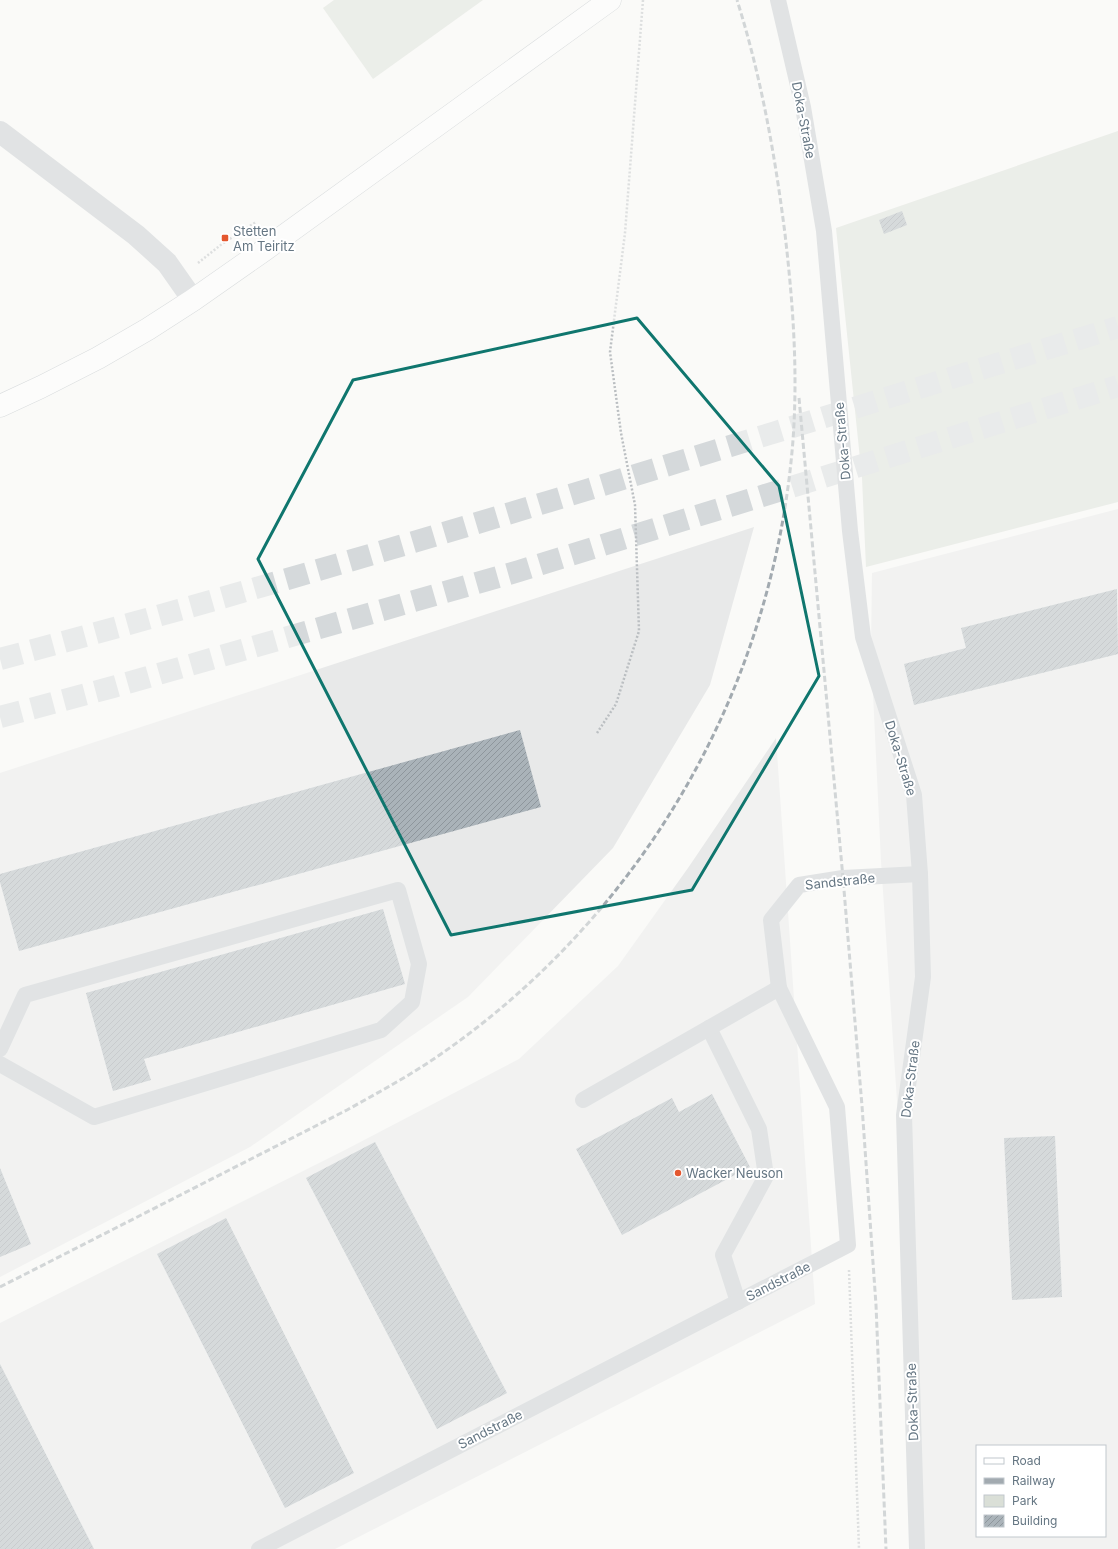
<svg xmlns="http://www.w3.org/2000/svg" width="1118" height="1549" viewBox="0 0 1118 1549" font-family="Inter,sans-serif">
<defs>
<pattern id="building-hatch" width="6" height="6" patternUnits="userSpaceOnUse"><rect width="6" height="6" fill="#aab3b9"/><path d="M-1 1l2-2M0 6l6-6M5 7l2-2" fill="none" stroke="#8e969c"/></pattern>
</defs>
<rect width="100%" height="100%" fill="#fafaf8"/>
<g fill="#e8e9e9" fill-rule="evenodd">
<path d="M1118 509V1549H922L914 1356 881 861 871 651 872 573ZM977 1446H1105V1536H977Z"/>
<path d="M754 527 710 685 613 848 468 997 250 1147 0 1277V773Z"/>
<path d="M776 738 815 1304 335 1549H0V1323L347 1149 519 1059 618 966 688 868Z"/>
</g>
<g fill="#dadfd7">
<path d="M334 0H483L373 79 323 8Z"/>
<path d="M1118 131V502L866 567 862 478 836 228Z"/>
</g>
<g fill="url(#building-hatch)">
<path d="M902 211 907 225 884 234 879 220Z"/>
<path d="M1117 589 1118 654 914 705 904 664 966 648 961 628Z"/>
<path d="M520 730 541 807 19 951 0 882V874Z"/>
<path d="M383 909 405 984 144 1059 151 1080 113 1091 86 993Z"/>
<path d="M712 1094 750 1167 622 1235 576 1149 672 1098 679 1112Z"/>
<path d="M1055 1136 1062 1297 1012 1300 1004 1138Z"/>
<path d="M375 1142 507 1393 437 1429 306 1178Z"/>
<path d="M0 1168 31 1244 0 1257Z"/>
<path d="M226 1218 354 1473 285 1508 157 1254Z"/>
<path d="M0 1364 94 1549H0Z"/>
</g>
<g fill="none" stroke-linecap="round" stroke-linejoin="round">
<g stroke="#d5d9db" stroke-width="22" stroke-dasharray="22 11" stroke-linecap="butt">
<path d="M0 659C376 559 746 440 1118 327"/>
<path d="M0 717 113 687 519 571 1118 386"/>
</g>
<defs>
<path id="secondary" d="M0 406 41 387 98 358 148 329 193 300 263 251 610 0"/>
</defs>
<use href="#secondary" stroke="#b3babf" stroke-width="23"/>
<g stroke="#bbbfc2" stroke-width="2.5" stroke-dasharray="2 2" stroke-linecap="butt">
<path d="M198 263 222 244 256 222"/>
<path d="M597 733 616 704 639 631 635 505 621 433 610 352 625 233 643 0"/>
<path d="M849 1270 859 1549"/>
</g>
<g stroke="#c3c8cc" stroke-width="16">
<path d="M778 0 803 107 824 231 850 531 863 637 914 795 920 874 923 977 904 1115 917 1549"/>
<path d="M709 1028 759 1129 766 1176 723 1255 738 1302"/>
<path d="M0 1049 25 995 398 890 419 964 412 1002 381 1030 94 1117 0 1064"/>
<path d="M583 1100 779 988"/>
<path d="M259 1549 848 1245 837 1107 779 988 771 920 799 885 843 878 920 874"/>
</g>
<path stroke="#c3c8cc" stroke-width="22" d="M0 132 136 235 167 263 193 300"/>
<use href="#secondary" stroke="#fff" stroke-width="22"/>
<g stroke="#a2aab0" stroke-width="3" stroke-dasharray="6 3" stroke-linecap="butt">
<path d="M799 398 843 878 862 1106 876 1305 886 1549"/>
<path d="M0 1287 347 1110C379 1092 411 1075 441 1054 644 913 774 687 793 440 798 371 793 303 785 234 775 155 761 76 737 0"/>
</g>
</g>
<path d="M0 0H1118V1549H0ZM637 318 779 486 819 676 692 890 451 935 258 559 353 380Z" fill="#fafaf8" fill-opacity=".55" fill-rule="evenodd"/>
<path fill="none" stroke="#0f766e" stroke-width="3" stroke-linejoin="round" d="M637 318 779 486 819 676 692 890 451 935 258 559 353 380Z"/>
<g fill="#e4572e" stroke="#fff" stroke-width="1.5">
<rect x="221" y="234" width="8" height="8" rx="2"/>
<circle cx="678" cy="1173" r="4"/>
</g>
<g text-anchor="middle" stroke-width="4" stroke-linejoin="round" paint-order="stroke">
<g font-size="13" fill="#657683" stroke="#fff">
<text transform="translate(804 120) rotate(79)" y="5">Doka-Straße</text>
<text transform="translate(842 441) rotate(-95)" y="5">Doka-Straße</text>
<text transform="translate(901 758) rotate(73)" y="5">Doka-Straße</text>
<text transform="translate(840 881) rotate(-6)" y="5">Sandstraße</text>
<text transform="translate(910 1079) rotate(-83)" y="5">Doka-Straße</text>
<text transform="translate(778 1281) rotate(-27)" y="5">Sandstraße</text>
<text transform="translate(912 1402) rotate(-92)" y="5">Doka-Straße</text>
<text transform="translate(490 1429) rotate(-27)" y="5">Sandstraße</text>
</g>
<g font-size="13" fill="#657683" stroke="#fff" text-anchor="start">
<text x="233" y="236">Stetten<tspan x="233" dy="15">Am Teiritz</tspan></text>
<text x="686" y="1178">Wacker Neuson</text>
</g>
</g>
<rect x="976" y="1445" width="130" height="92" fill="#ffffff" stroke="#c1c8cd"/>
<rect x="984" y="1458" width="20" height="6" fill="#ffffff" stroke="#c1c8cd"/>
<text x="1012" y="1465" font-size="12" fill="#657683">Road</text>
<rect x="984" y="1478" width="20" height="6" fill="#a2aab0" stroke="#c1c8cd"/>
<text x="1012" y="1485" font-size="12" fill="#657683">Railway</text>
<rect x="984" y="1495" width="20" height="12" fill="#dadfd7" stroke="#c1c8cd"/>
<text x="1012" y="1505" font-size="12" fill="#657683">Park</text>
<rect x="984" y="1515" width="20" height="12" fill="url(#building-hatch)" stroke="#c1c8cd"/>
<text x="1012" y="1525" font-size="12" fill="#657683">Building</text>
</svg>
